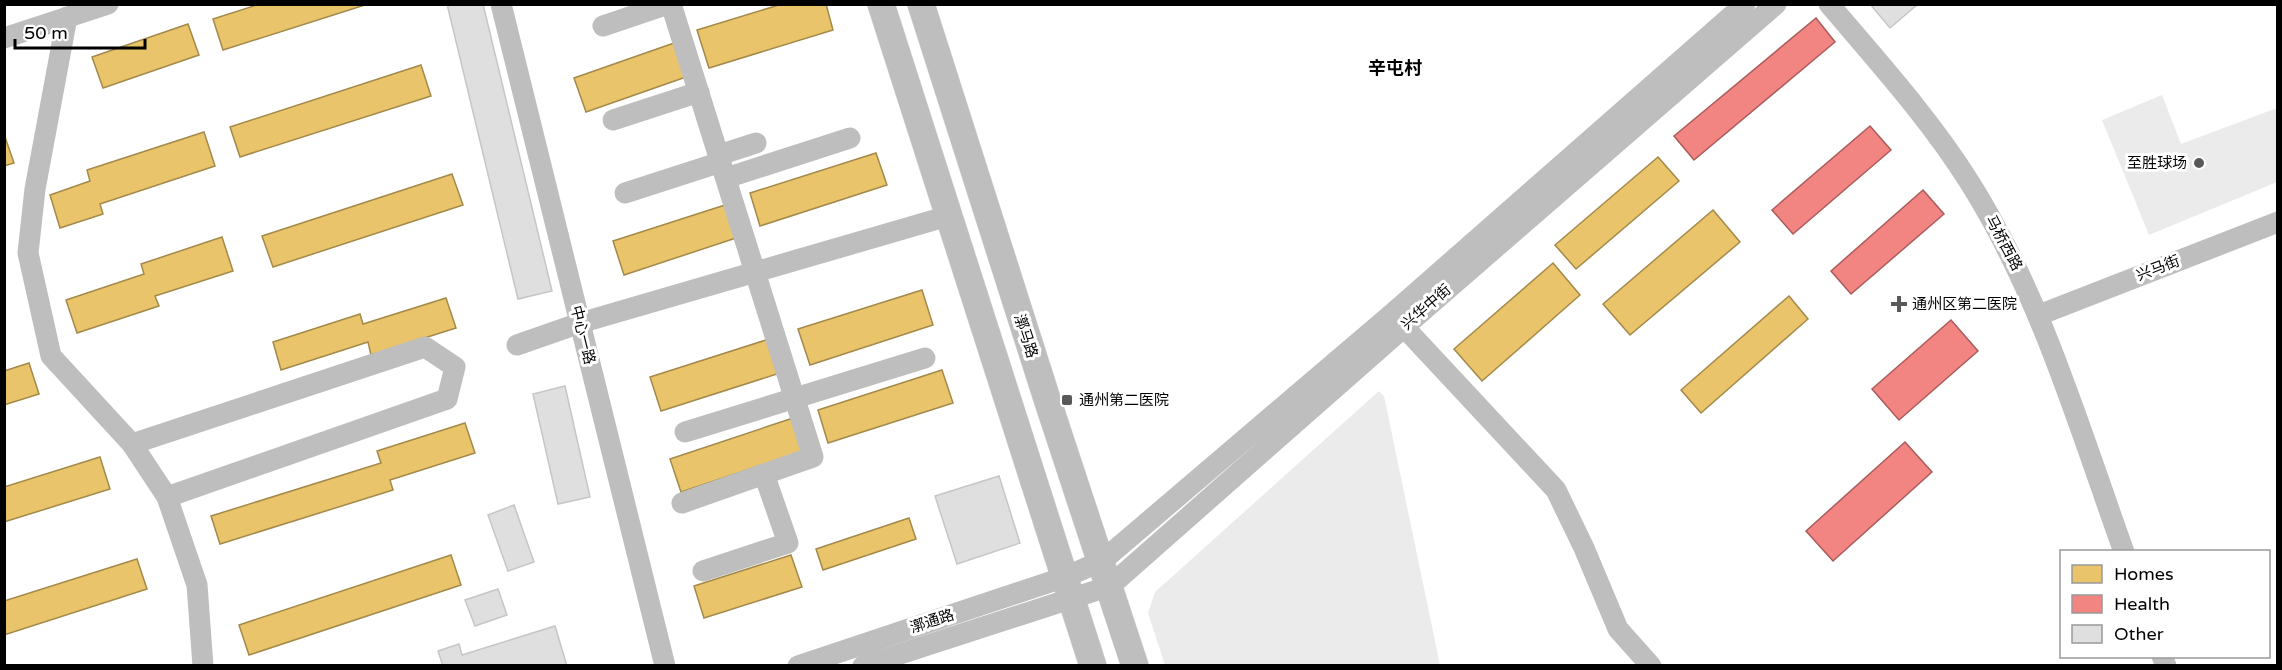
<svg xmlns="http://www.w3.org/2000/svg" width="2282" height="670" viewBox="0 0 2282 670" font-family="'Varela Round','Noto Sans SC',sans-serif">
<rect width="100%" height="100%" fill="#fff"/>
<g fill="#ebebeb">
<path d="M2162 95 2181 144 2277 108V182L2149 235 2102 120Z"/>
<path d="M1379 391 1384 396 1440 665H1165L1148 613 1155 592Z"/>
</g>
<g fill="#e9c46a" stroke="#a3894a" stroke-width="1.5">
<path d="M260 4H368L223 50 213 19Z"/>
<path d="M782 4H826L833 30 709 68 697 30Z"/>
<path d="M188 24 199 55 103 88 92 57Z"/>
<path d="M674 43 686 77 586 112 574 78Z"/>
<path d="M421 65 431 96 240 157 230 127Z"/>
<path d="M204 132 215 166 100 204 103 214 60 228 50 195 90 181 87 170Z"/>
<path d="M4 134 14 163 4 166Z"/>
<path d="M876 153 887 185 760 226 750 193Z"/>
<path d="M1658 157 1679 181 1576 269 1555 245Z"/>
<path d="M452 174 463 205 273 267 262 236Z"/>
<path d="M725 205 736 238 624 275 613 241Z"/>
<path d="M1713 210 1740 242 1630 335 1603 304Z"/>
<path d="M222 237 233 271 155 296 159 306 77 333 66 300 144 274 141 264Z"/>
<path d="M1553 263 1580 295 1482 381 1454 349Z"/>
<path d="M922 290 933 325 810 365 798 329Z"/>
<path d="M1789 296 1808 319 1701 413 1681 390Z"/>
<path d="M446 298 456 328 371 355 368 342 281 370 273 342 360 314 363 324Z"/>
<path d="M769 339 780 373 661 411 650 377Z"/>
<path d="M29 363 39 394 4 405V371Z"/>
<path d="M942 370 953 403 828 443 818 410Z"/>
<path d="M793 418 804 451 681 492 670 459Z"/>
<path d="M465 423 475 453 390 480 393 490 220 544 211 516 381 463 377 451Z"/>
<path d="M100 457 110 489 4 522V487Z"/>
<path d="M909 518 916 539 823 570 816 549Z"/>
<path d="M451 555 461 585 249 655 239 625Z"/>
<path d="M791 555 802 587 704 618 694 586Z"/>
<path d="M137 559 147 589 4 635V601Z"/>
</g>
<g fill="#f28482" stroke="#a95c5b" stroke-width="1.5">
<path d="M1816 18 1835 42 1694 160 1674 136Z"/>
<path d="M1870 126 1891 150 1793 234 1772 210Z"/>
<path d="M1923 190 1944 214 1851 294 1831 271Z"/>
<path d="M1951 320 1978 351 1899 420 1872 389Z"/>
<path d="M1905 442 1932 472 1833 561 1806 531Z"/>
</g>
<g fill="#dfdfdf" stroke="#c6c6c6" stroke-width="1.5">
<path d="M447 4H483L552 291 518 299Z"/>
<path d="M1870 4H1918L1890 28Z"/>
<path d="M565 386 590 497 558 504 533 394Z"/>
<path d="M999 476 1020 543 957 564 935 496Z"/>
<path d="M514 505 534 562 508 571 488 515Z"/>
<path d="M498 589 507 615 475 626 465 600Z"/>
<path d="M555 626 567 666H443L438 651 459 644 462 655Z"/>
</g>
<g fill="none" stroke-linecap="round" stroke-linejoin="round">
<defs>
<g id="major">
<path d="M881 4 1093 666"/>
<path d="M921 4 1048 402 1135 666"/>
</g>
</defs>
<use href="#major" stroke="#dbdbdb" stroke-width="28"/>
<g stroke="#bebebe" stroke-width="21">
<path d="M501 4 665 666"/>
<path d="M671 4 813 457 682 503"/>
<path d="M1829 4C1878 62 1930 119 1970 183 2041 296 2079 427 2124 552"/>
<path d="M67 17 35 189 28 253 51 356 132 444 167 497 197 585 203 666"/>
<path d="M603 26 668 4"/>
<path d="M4 38 108 4"/>
<path d="M613 120 699 92"/>
<path d="M719 155 756 143"/>
<path d="M726 178 850 138"/>
<path d="M625 193 721 162"/>
<path d="M2039 315 2278 222"/>
<path d="M1404 327 1556 490 1584 548 1618 629 1651 666"/>
<path d="M517 345 580 323 948 216"/>
<path d="M685 432 925 358"/>
<path d="M132 444 425 347 455 367 447 399 167 497"/>
<path d="M703 571 788 543 764 474"/>
<path d="M2162 656 2166 666"/>
<path d="M798 666 1065 577 1102 561 1393 313 1745 4"/>
<path d="M863 666 1110 586 1404 327 1776 4"/>
</g>
<use href="#major" stroke="#bebebe" stroke-width="27"/>
</g>
<g fill="#595959" stroke="#fff" stroke-width="2">
<circle cx="2199" cy="163" r="6"/>
<path d="M1896 295h6v6h6v6h-6v6h-6v-6h-6v-6h6z"/>
<rect x="1061" y="394" width="12" height="12" rx="3"/>
</g>
<g text-anchor="middle" stroke-width="6" stroke-linejoin="round" paint-order="stroke">
<g font-size="15" fill="#000" stroke="#fff" text-anchor="start">
<text x="2187" y="168" text-anchor="end">至胜球场</text>
<text x="1912" y="309">通州区第二医院</text>
<text x="1079" y="405">通州第二医院</text>
</g>
<g font-size="15" fill="#000" stroke="#fff">
<text transform="translate(2004 243) rotate(62)" y="5">马桥西路</text>
<text transform="translate(2158 268) rotate(-21)" y="5">兴马街</text>
<text transform="translate(1426 307) rotate(-41)" y="5">兴华中街</text>
<text transform="translate(583 335) rotate(76)" y="5">中心一路</text>
<text transform="translate(1026 336) rotate(72)" y="5">漷马路</text>
<text transform="translate(932 621) rotate(-18)" y="5">漷通路</text>
</g>
<g font-size="18" font-weight="bold" fill="#000" stroke="#fff">
<text x="1395" y="74">辛屯村</text>
</g>
</g>
<rect width="2282" height="670" fill="none" stroke="#000000" stroke-width="12"/>
<rect x="2060" y="550" width="210" height="108" fill="#ffffff" stroke="#999999" stroke-width="1.5"/>
<rect x="2072" y="565" width="30" height="18" fill="#e9c46a" stroke="#999999" stroke-width="1.5"/>
<text x="2114" y="580" font-size="18" fill="#000000">Homes</text>
<rect x="2072" y="595" width="30" height="18" fill="#f28482" stroke="#999999" stroke-width="1.5"/>
<text x="2114" y="610" font-size="18" fill="#000000">Health</text>
<rect x="2072" y="625" width="30" height="18" fill="#dfdfdf" stroke="#999999" stroke-width="1.5"/>
<text x="2114" y="640" font-size="18" fill="#000000">Other</text>
<path d="M15 39v9h130v-9" fill="none" stroke="#000000" stroke-width="3"/>
<text x="24" y="39" font-size="18" fill="#000000" stroke="#ffffff" stroke-width="4.5" paint-order="stroke">50 m</text>
</svg>
